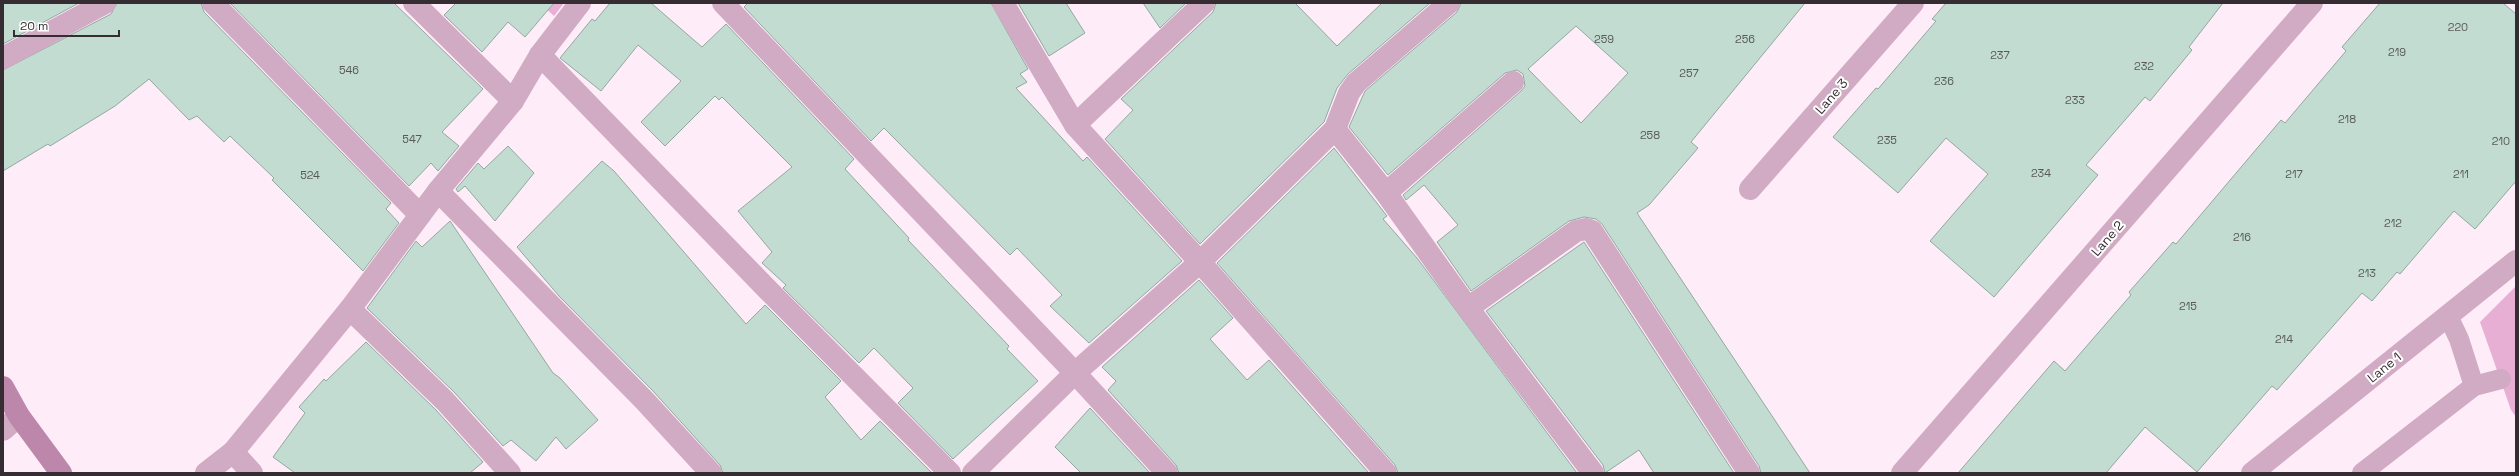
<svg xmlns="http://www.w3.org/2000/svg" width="2519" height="476" viewBox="0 0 2519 476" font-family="'Space Grotesk',sans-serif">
<rect width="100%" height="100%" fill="#feecf8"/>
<g fill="#e8afd4">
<path d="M540 3H564L554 16Z"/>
<path d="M2516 286V417L2511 410 2480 322Z"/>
</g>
<g fill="#c3dcd1" stroke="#91a99f" fill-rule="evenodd">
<path d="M3 3H79L3 44Z"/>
<path d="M117 3H201L204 12 391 203 386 209 399 223 363 271 272 180 274 178 230 136 224 142 197 116 189 120 149 79 115 106 50 146 48 144 3 171V70L111 14Z"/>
<path d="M230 3H394L483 89 442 132 459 146 438 171 431 163 409 186Z"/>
<path d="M456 3H554L525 37 508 22 482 52 444 15Z"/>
<path d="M610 3H651L702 47 726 24 854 159 845 169 909 238 908 240 1009 346 1007 349 1038 381 953 459 898 403 913 388 874 348 859 363 783 288 786 285 762 263 772 252 738 211 792 167 722 97 719 100 715 96 665 146 641 122 681 81 638 45 601 91 560 58 592 19 595 21Z"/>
<path d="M748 3H991L1028 69 1020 74 1027 82 1016 88 1083 161 1087 157 1182 261 1089 343 1050 306 1062 295 1017 248 1010 255 884 128 871 141 744 7Z"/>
<path d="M1018 3H1066L1085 33 1049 56Z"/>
<path d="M1143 3H1186L1160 28Z"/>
<path d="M1216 3H1295L1337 46 1382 3H1430L1348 74 1337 88 1324 122 1200 244 1105 139 1133 110 1121 99 1213 12Z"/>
<path d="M1461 3H1805L1691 142 1698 148 1649 205 1637 213 1810 473H1761L1759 466 1602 224 1596 219 1584 217 1569 221 1471 291 1437 242 1458 225 1424 185 1406 200 1403 195 1521 91 1525 86 1523 74 1517 70 1505 73 1388 175 1349 127 1365 91 1457 12ZM1576 26 1628 73 1581 123 1528 69Z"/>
<path d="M1946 3H2223L2189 47 2192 50 2150 101 2145 97 2086 165 2098 175 1994 297 1930 241 1988 174 1946 138 1898 193 1833 137 1876 88 1878 89 1936 21 1932 19Z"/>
<path d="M2380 3H2503L2516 14V181L2475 229 2454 211 2400 274 2397 272 2372 301 2362 293 2277 390 2272 386 2197 472 2145 427 2106 473H1958L2054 361 2065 371 2131 295 2129 292 2173 242 2176 244 2281 120 2285 123 2346 51 2342 47Z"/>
<path d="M508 146 534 173 495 221 465 186 458 192 456 189 478 163 484 169Z"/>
<path d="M1334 148 1387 216 1383 219 1417 258 1577 473H1398L1395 465 1217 263Z"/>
<path d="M602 161 614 171 746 324 765 305 841 381 825 397 861 440 880 421 932 473H723L720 465 653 391 559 296 517 247Z"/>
<path d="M450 221 553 373 560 378 598 420 566 449 556 437 536 461 511 440 503 446 454 392 367 308 416 241 422 247Z"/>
<path d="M1584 242 1734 473H1654L1639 450 1605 473 1603 465 1486 311Z"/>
<path d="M1199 280 1233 318 1210 339 1247 380 1269 360 1369 473H1179L1176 465 1108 390 1116 381 1102 367Z"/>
<path d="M366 342 436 410 483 462 470 473H295L273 457 305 413 299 407 324 379 326 381Z"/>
<path d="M1090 408 1150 473H1081L1055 447Z"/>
</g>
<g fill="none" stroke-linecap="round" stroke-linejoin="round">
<g stroke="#d0abc3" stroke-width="20">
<path d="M2448 316 2459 339 2474 386"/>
<path d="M2362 473 2474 386 2501 379"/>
</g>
<g stroke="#d0abc3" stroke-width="22">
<path d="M213 3 420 215"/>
<path d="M414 3 513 101"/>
<path d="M723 3 1075 373 1167 473"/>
<path d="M1003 3 1075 125 1200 262 1386 473"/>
<path d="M540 55 768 290 950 473"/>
<path d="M3 58 105 3"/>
<path d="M1075 125 1204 3"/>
<path d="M1335 129 1386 193 1468 308 1593 473"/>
<path d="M1750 189 1913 3"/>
<path d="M438 191 644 400 711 473"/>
<path d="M1386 193 1513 82"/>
<path d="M1468 308 1576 231 1586 229 1592 231 1749 473"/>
<path d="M350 309 445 401 510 473"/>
<path d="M3 430 19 416"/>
<path d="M233 452 252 473"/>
<path d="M206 473 233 452 350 309 438 191 513 101 540 55 580 3"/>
<path d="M973 473 1075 373 1200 262 1335 129 1349 93 1356 83 1449 3"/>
<path d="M1902 473 2312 3"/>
<path d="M2252 473 2516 261"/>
</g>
<path stroke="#bd87ab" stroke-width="22" d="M3 387 19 416 61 473"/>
</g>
<g text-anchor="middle" stroke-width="4" stroke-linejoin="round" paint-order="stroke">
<g font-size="11" fill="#58595a">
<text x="2458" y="31">220</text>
<text x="1604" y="43">259</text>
<text x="1745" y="43">256</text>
<text x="2397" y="56">219</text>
<text x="2000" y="59">237</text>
<text x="2144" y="70">232</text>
<text x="349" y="74">546</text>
<text x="1689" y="77">257</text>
<text x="1944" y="85">236</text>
<text x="2075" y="104">233</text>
<text x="2347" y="123">218</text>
<text x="1650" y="139">258</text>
<text x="412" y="143">547</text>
<text x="1887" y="144">235</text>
<text x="2501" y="145">210</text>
<text x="2041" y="177">234</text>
<text x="2294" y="178">217</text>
<text x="2461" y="178">211</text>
<text x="310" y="179">524</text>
<text x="2393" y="227">212</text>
<text x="2242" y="241">216</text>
<text x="2367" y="277">213</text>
<text x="2188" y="310">215</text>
<text x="2284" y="343">214</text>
</g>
<g font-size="13" fill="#352d32" stroke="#fff">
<text transform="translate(1831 96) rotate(-49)" y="5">Lane 3</text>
<text transform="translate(2107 238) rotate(-49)" y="5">Lane 2</text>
<text transform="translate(2384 367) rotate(-39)" y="5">Lane 1</text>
</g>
</g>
<rect width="2519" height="476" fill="none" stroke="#352d32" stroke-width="8"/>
<path d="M14 30v6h105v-6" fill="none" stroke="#352d32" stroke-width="2"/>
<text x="20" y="30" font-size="12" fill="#352d32" stroke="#ffffff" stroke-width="3" paint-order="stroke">20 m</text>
</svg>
